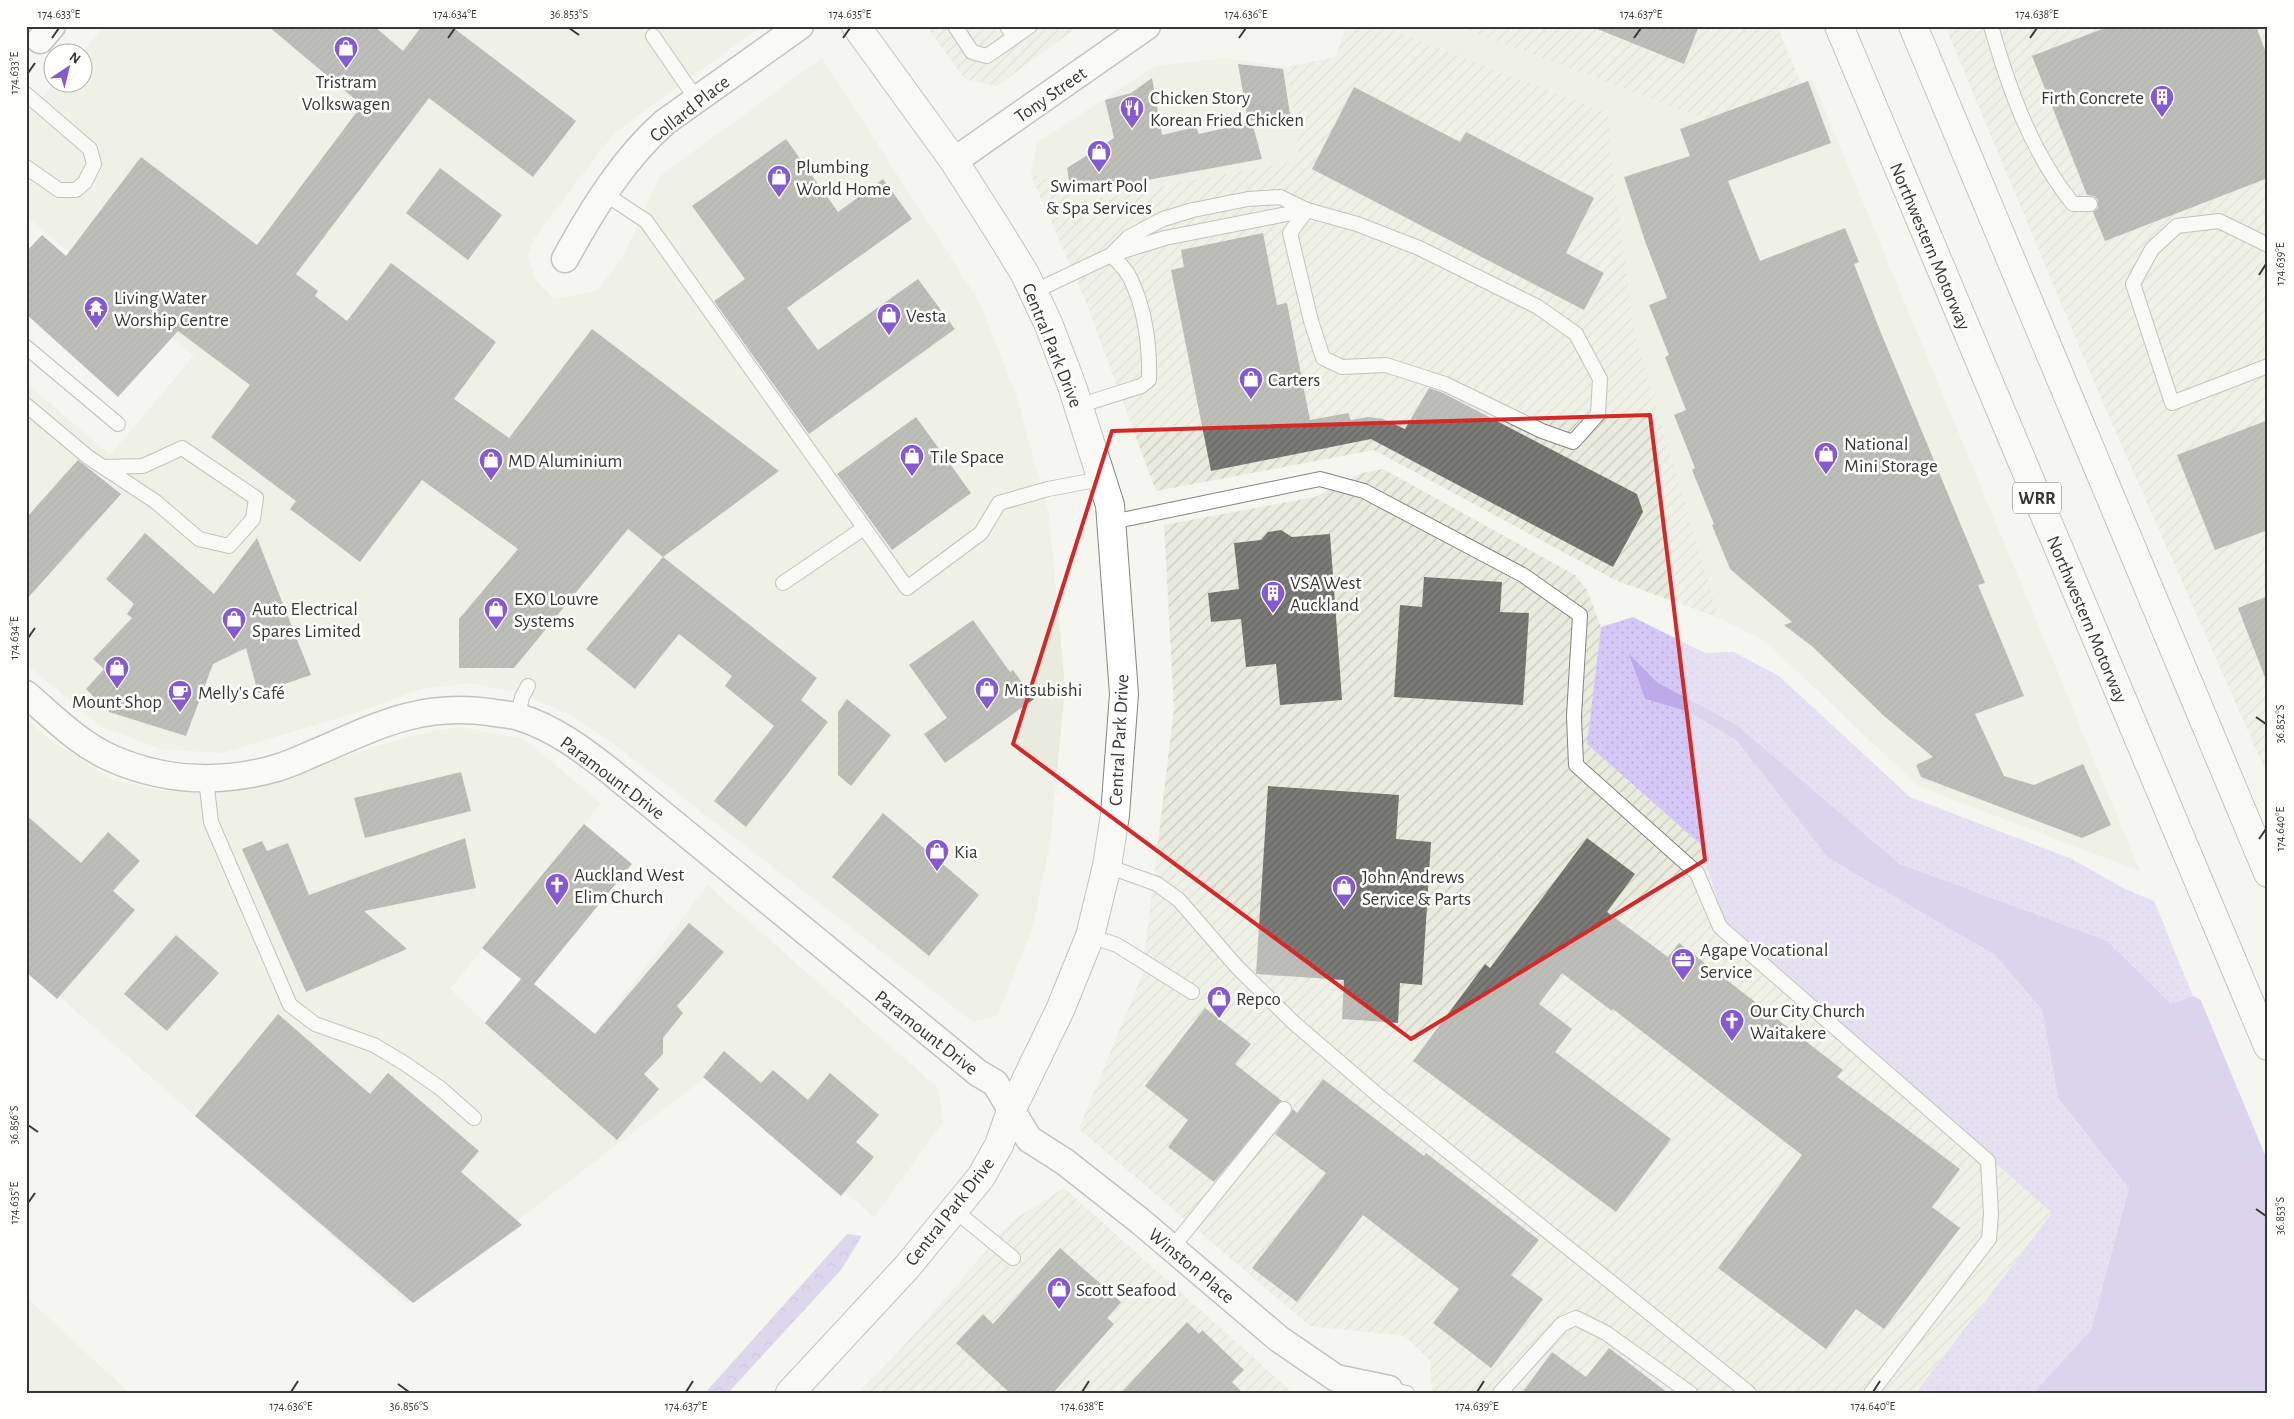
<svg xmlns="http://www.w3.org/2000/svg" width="2294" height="1419" viewBox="0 0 2294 1419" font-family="'Alegreya Sans',sans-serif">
<defs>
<pattern id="industrial-furrows" width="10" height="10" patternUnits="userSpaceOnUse" patternTransform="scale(1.25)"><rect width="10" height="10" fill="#e8ebdd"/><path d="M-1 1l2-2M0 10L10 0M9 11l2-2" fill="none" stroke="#c8cabe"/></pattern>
<pattern id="grass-dots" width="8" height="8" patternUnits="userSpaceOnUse" patternTransform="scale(1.25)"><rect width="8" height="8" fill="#d5c8f7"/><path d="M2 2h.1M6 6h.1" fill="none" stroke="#b7add4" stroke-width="1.8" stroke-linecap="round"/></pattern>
<pattern id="forest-crowns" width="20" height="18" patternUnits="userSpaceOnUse" patternTransform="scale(1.25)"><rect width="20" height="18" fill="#c2b1ee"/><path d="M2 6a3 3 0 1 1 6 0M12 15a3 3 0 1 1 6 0" fill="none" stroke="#9e91c2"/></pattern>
<pattern id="building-hatch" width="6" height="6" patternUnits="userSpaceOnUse" patternTransform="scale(1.25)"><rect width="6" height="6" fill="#7a7b76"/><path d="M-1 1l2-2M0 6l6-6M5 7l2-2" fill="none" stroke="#656662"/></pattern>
</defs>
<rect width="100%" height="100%" fill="#f4f6ef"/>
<g fill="#e8ebdd">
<path d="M105 26H762L614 133 534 239 528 258 536 281 554 299 597 291 625 253 660 176 822 58 980 303 1016 395 1049 515 1065 688 1050 844 1033 926 997 1016 973 1022 615 745 571 715 522 694 470 683 421 689 358 712 222 753 161 749 102 727 26 664V383L110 455 194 356 26 216V115L56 83 82 82V52Z"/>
<path d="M1382 26H1457L1705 119 1812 79 2140 871 1918 786 1765 641 1719 618 1634 331 1610 144 1609 117 1602 111Z"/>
<path d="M1226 58 1286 67 1301 160 1075 202 1071 194 1031 175 1037 143 1155 66Z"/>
<path d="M26 718 50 740 113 780 162 791 235 790 411 736 460 727 524 739 601 803 450 989 485 1023 508 995 546 993 595 1034 707 885 938 1088 943 1122 874 1217 709 1075 408 1303 26 967Z"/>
<path d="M26 1297 129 1393H26Z"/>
</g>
<g fill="url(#industrial-furrows)">
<path d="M926 26H1079L997 86 965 79Z"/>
<path d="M1347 26H1382L1602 111 1609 117 1610 144 1634 331 1719 618 1615 580 1374 450 1156 491 1084 297 1031 175 1070 182 1075 202 1300 160 1286 67 1335 57Z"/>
<path d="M1457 26H1777L1801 83 1705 119Z"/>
<path d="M1945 26H2268V776L2102 401Z"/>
<path d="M1383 469 1575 575 1587 590 1601 627 1587 744 1700 844 1727 927 2052 1213 1916 1393H1432L1430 1361 1405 1336 1310 1326 1079 1129 1142 975 1174 709 1164 525 1315 497 1362 473Z"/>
<path d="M1064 1188 1293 1393H858L896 1355 1012 1221Z"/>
</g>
<path fill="url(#grass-dots)" d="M1633 617 1705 653 1734 652 1779 676 1910 797 2072 859 2125 889 2154 901 2193 996 2171 1004 2106 941 1900 864 1737 725 1657 682 1628 654 1645 699 1689 712 1737 741 1828 858 1995 955 2042 1010 2058 1098 2129 1188 2091 1330 2033 1393H1916L2052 1213 1726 926 1700 844 1587 744 1601 627Z"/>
<path fill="url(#forest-crowns)" d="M847 1234 862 1236 841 1270 728 1393H705Z"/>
<path fill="#bcabe8" d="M1628 653 1657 682 1737 725 1900 864 2107 941 2171 1004 2193 996 2268 1036V1393H2033L2091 1330 2129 1188 2058 1098 2042 1010 1995 955 1828 858 1737 741 1689 712 1645 699Z"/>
<path fill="#f4f6ef" d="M2199 996 2268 1034V1162Z"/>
<g fill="url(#building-hatch)">
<path d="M268 26H374L403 51 422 26H451L576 121 533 177 429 98 296 274 318 291 315 296 347 321 391 263 496 342 454 399 509 438 592 329 779 471 663 557 628 529 514 668H459V619L518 549 422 480 360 562 290 509 296 501 211 437 250 385 178 331 118 397 26 314V252L42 235 66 256 141 157 257 245 362 105Z"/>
<path d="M1590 26H1699L1684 64Z"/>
<path d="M2110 26H2256L2268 58V178L2105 241 2093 212 2098 208V200L2094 196 2087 195 2032 56Z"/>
<path d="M1238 64 1283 69 1290 114 1248 121Z"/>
<path d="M1152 78 1162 135 1196 127 1199 134 1252 122 1262 159 1071 194 1067 168 1114 138 1105 100 1131 93Z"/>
<path d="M1808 81 1831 143 1728 181 1760 261 1845 228 1859 262 1854 264 1881 333 1985 583 1978 585 2024 696 1975 714 2004 776 2034 785 2083 764 2111 825 2082 838 1921 777 1916 765 1933 757 1884 716 1813 647 1784 625 1792 622 1730 569 1712 525 1714 524 1692 470 1695 468 1674 415 1686 410 1665 357 1669 355 1649 305 1667 298 1646 244 1624 177 1690 156 1680 129Z"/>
<path d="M1354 87 1460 142 1466 132 1594 198 1566 253 1604 273 1584 310 1312 169Z"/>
<path d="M786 139 838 212 883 179 912 219 787 308 818 350 918 279 955 329 809 434 714 301 745 279 692 206Z"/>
<path d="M440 168 502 215 468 260 406 213Z"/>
<path d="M1263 233 1277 305 1287 303 1310 420 1348 413 1351 420 1368 417 1383 419 1405 429 1429 388 1441 392 1637 494 1643 512 1613 567 1371 439 1211 471 1171 270 1184 267 1181 250Z"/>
<path d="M916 417 971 493 892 550 837 474Z"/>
<path d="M2268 420V530L2215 550 2177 455Z"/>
<path d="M78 460 121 494 26 600V518Z"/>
<path d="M1281 530 1292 537 1330 534 1342 700 1280 705 1276 664 1246 667 1241 619 1211 622 1208 593 1239 589 1234 543 1261 540 1268 532Z"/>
<path d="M145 533 214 594 257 538 311 675 258 693 246 648 213 664 186 736 109 712 86 689 104 669 93 659 132 618 127 614 134 604 106 579Z"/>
<path d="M663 557 817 678 801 700 828 722 746 827 714 801 774 726 725 686 732 676 679 634 635 689 586 649Z"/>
<path d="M1424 577 1502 582 1500 612 1529 613 1523 705 1394 697 1400 605 1422 607Z"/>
<path d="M2268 596V680H2266L2238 608Z"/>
<path d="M973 620 1010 672 1013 670 1034 699 945 763 924 734 947 718 909 665Z"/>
<path d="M847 699 891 735 851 786 838 775V712Z"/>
<path d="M461 772 471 811 365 838 354 798Z"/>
<path d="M1268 786 1399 795 1396 839 1431 842 1422 985 1400 983 1398 1023 1342 1019 1344 980 1256 974Z"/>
<path d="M883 813 979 895 929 956 832 877Z"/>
<path d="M26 815 81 863 108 832 140 861 113 891 135 910 57 999 26 972Z"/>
<path d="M584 824 632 864 534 984 595 1034 689 923 724 952 677 1006 683 1013 663 1038V1054L644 1074 659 1089 617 1140 485 1023 521 979 482 948Z"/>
<path d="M465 838 476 888 364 911 407 949 306 992 242 849 262 841 267 851 288 843 309 895Z"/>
<path d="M1587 838 1635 874 1607 912 1668 957 1679 943 1843 1070 1837 1077 1960 1169 1932 1207 1960 1228 1884 1329 1856 1309 1826 1349 1718 1268 1802 1155 1613 1009 1612 1011 1562 973 1539 1004 1572 1029 1555 1052 1671 1139 1616 1212 1413 1061 1485 964 1490 968Z"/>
<path d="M176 935 219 973 167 1031 124 994Z"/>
<path d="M1205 1008 1251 1044 1235 1064 1282 1101 1214 1182 1168 1147 1188 1120 1145 1086Z"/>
<path d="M278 1014 370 1094 388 1073 479 1151 461 1172 522 1225 413 1303 195 1116Z"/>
<path d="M724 1051 761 1083 773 1070 808 1100 830 1073 879 1115 856 1142 874 1157 841 1196 703 1077Z"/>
<path d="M1323 1079 1424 1156 1426 1153 1539 1240 1511 1275 1543 1299 1491 1368 1433 1323 1459 1289 1363 1215 1297 1302 1252 1268 1326 1173 1275 1134 1293 1109 1297 1113Z"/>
<path d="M1060 1248 1121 1302 1107 1318 1114 1324 1053 1393H1010L956 1343 983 1314 993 1324Z"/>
<path d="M1187 1322 1199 1334 1202 1330 1244 1370 1232 1382 1243 1393H1121Z"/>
<path d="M1609 1348 1668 1393H1522L1552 1352 1586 1377Z"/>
</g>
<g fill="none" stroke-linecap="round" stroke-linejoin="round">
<defs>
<g id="lane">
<path d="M955 26 972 52 987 56 1030 26"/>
<path d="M1007 26 1014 37"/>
<path d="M1991 26C2009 89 2031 152 2073 204H2090"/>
<path d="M653 36 697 100"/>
<path d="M26 94 90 149 94 164 85 182 76 190H59L26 167"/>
<path d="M605 194 646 221 907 588 981 533 999 503 1048 489 1101 479"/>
<path d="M2268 245 2219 221 2177 226 2152 249 2133 284 2172 403 2268 366"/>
<path d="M1113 254 1165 238 1307 210"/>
<path d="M1111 255 1129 237 1163 219 1193 210 1248 199 1280 197 1307 210 1357 224 1419 248 1538 307 1576 334 1600 379 1598 414 1573 442 1542 431 1445 384 1386 365 1342 367 1323 358 1311 321 1290 233 1307 210"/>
<path d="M1033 292 1111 255C1117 261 1125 268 1129 276 1145 306 1150 346 1149 380L1141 386 1078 406"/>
<path d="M26 347 118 424"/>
<path d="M26 405 88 457 156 502 199 539 229 546 253 519 256 498 182 448 143 466 105 467"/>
<path d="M1112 522 1320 479 1364 491 1523 575 1580 615 1574 716 1576 765 1697 873 1720 927 1988 1161 1991 1214 1989 1239 1871 1393"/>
<path d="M783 583 864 528"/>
<path d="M518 716 522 697 528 686"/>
<path d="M206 779 211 822 290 1005 315 1024 374 1045 404 1063 440 1088 474 1118"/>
<path d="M1107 866 1157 884 1179 900 1237 967 1294 1023 1379 1096 1749 1393"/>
<path d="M1090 936 1117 945 1192 992"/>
<path d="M953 1209 1013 1258"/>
<path d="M1172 1248 1284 1109"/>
<path d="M1389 1389 1407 1393"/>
<path d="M1500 1393 1562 1324 1576 1318 1606 1333 1690 1393"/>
</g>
<g id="street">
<path d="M40 40 52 26"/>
<path d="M954 161 1147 26"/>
<path d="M565 259C592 210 623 159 665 122L800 26"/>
<path d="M26 694C53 717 79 744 111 758 163 781 218 784 273 769 289 765 304 757 319 751 379 725 421 703 489 712 499 714 510 714 519 717 554 728 582 749 610 771L978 1073 995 1083 1029 1139 1065 1162 1140 1221 1279 1339 1336 1378 1389 1389"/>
</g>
<path id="secondary" d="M790 1393 907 1267 981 1177 999 1145 1011 1111 1060 1010 1090 936 1107 866 1115 815 1124 694 1110 505 1072 386 1048 323 1025 274 998 230 954 161 856 26"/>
<g id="highway">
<path d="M1839 26 2268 1046"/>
<path d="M1913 26 2268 873"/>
</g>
</defs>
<use href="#lane" stroke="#83857f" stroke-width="16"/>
<use href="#street" stroke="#83857f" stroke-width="29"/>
<use href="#secondary" stroke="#83857f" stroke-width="30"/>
<use href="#highway" stroke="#83857f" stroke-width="30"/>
<use href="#lane" stroke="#fff" stroke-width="14"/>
<use href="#street" stroke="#fff" stroke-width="26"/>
<use href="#secondary" stroke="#fff" stroke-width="28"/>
<use href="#highway" stroke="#fff" stroke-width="28"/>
</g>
<path d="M0 0H2294V1419H0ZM1650 415 1705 860 1411 1039 1013 744 1112 431Z" fill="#f4f6ef" fill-opacity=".55" fill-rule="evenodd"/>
<path fill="none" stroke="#d62828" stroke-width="4" stroke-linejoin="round" d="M1650 415 1705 860 1411 1039 1013 744 1112 431Z"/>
<path fill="none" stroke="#373835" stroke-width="2" d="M569 28 579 35M52 38 59 28M448 38 455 28M843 38 850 28M1239 38 1246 28M1634 38 1641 28M2030 38 2037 28M28 73 35 63M2259 275 2266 264M28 638 35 628M2256 717 2266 724M2259 839 2266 829M28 1125 38 1132M28 1203 35 1193M2256 1209 2266 1216M398 1384 409 1392M291 1392 298 1381M686 1392 693 1381M1082 1392 1089 1381M1477 1392 1484 1381M1873 1392 1880 1381"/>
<defs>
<symbol id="shop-pin" viewBox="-11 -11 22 30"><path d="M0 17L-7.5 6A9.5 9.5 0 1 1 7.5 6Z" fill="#8559d2" stroke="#fffffe"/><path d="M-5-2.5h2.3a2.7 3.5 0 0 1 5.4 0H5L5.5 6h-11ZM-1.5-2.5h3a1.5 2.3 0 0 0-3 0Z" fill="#fff"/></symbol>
<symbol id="building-pin" viewBox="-11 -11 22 30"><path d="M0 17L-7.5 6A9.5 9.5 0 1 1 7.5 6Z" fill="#8559d2" stroke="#fffffe"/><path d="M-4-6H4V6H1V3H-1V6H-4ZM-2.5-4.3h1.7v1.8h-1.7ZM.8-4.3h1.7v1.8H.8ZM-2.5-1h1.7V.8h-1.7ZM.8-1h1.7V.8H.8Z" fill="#fff"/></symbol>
<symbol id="restaurant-pin" viewBox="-11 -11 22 30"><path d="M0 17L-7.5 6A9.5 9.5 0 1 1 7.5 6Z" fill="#8559d2" stroke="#fffffe"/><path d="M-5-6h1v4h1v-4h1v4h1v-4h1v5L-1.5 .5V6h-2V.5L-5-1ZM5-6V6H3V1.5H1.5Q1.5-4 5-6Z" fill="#fff"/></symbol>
<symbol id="temple-pin" viewBox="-11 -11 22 30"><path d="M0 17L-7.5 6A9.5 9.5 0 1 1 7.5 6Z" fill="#8559d2" stroke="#fffffe"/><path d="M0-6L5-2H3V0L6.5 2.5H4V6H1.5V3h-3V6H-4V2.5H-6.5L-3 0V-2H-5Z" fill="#fff"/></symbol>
<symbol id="cafe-pin" viewBox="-11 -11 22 30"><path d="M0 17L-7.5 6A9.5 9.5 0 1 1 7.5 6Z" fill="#8559d2" stroke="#fffffe"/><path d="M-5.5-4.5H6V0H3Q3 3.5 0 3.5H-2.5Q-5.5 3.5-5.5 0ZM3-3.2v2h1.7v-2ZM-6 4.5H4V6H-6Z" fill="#fff"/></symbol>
<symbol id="church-pin" viewBox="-11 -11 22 30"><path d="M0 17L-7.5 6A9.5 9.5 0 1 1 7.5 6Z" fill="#8559d2" stroke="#fffffe"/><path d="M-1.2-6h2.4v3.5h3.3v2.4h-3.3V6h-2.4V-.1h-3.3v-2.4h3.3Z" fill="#fff"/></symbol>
<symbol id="office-pin" viewBox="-11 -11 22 30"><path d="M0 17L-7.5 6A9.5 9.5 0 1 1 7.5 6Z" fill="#8559d2" stroke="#fffffe"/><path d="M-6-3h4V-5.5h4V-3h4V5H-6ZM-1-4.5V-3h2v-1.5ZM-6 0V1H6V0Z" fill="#fff"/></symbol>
</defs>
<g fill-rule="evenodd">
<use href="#shop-pin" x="332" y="34" width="28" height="38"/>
<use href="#building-pin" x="2148" y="83" width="28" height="38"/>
<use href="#restaurant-pin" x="1118" y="94" width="28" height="38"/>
<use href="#shop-pin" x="1085" y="138" width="28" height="38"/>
<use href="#shop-pin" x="765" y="163" width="28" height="38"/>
<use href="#temple-pin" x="82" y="294" width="28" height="38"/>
<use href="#shop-pin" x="875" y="301" width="28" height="38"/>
<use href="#shop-pin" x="1237" y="365" width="28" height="38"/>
<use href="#shop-pin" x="1812" y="440" width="28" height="38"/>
<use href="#shop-pin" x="898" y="442" width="28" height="38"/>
<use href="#shop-pin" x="477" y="446" width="28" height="38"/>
<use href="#building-pin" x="1259" y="579" width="28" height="38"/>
<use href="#shop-pin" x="482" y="595" width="28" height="38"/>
<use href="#shop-pin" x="220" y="605" width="28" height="38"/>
<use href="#shop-pin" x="103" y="654" width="28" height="38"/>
<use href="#shop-pin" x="973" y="675" width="28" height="38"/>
<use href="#cafe-pin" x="166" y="678" width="28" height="38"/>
<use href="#shop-pin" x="923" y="837" width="28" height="38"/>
<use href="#church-pin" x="543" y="871" width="28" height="38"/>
<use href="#shop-pin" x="1330" y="873" width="28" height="38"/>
<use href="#office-pin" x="1669" y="946" width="28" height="38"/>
<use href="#shop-pin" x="1205" y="984" width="28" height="38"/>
<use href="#church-pin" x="1718" y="1007" width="28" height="38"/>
<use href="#shop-pin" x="1045" y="1275" width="28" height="38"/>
</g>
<g text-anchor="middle" stroke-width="5" stroke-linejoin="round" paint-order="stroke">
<rect fill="#fffffe" stroke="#737471" stroke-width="1" x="2013" y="482.5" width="48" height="31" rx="4"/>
<g font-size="18" font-weight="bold" fill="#373835">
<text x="2037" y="504">WRR</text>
</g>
<g font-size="19" fill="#373835" stroke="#fffffe" text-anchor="start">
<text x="346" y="88" text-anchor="middle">Tristram<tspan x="346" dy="22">Volkswagen</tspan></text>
<text x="1150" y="104">Chicken Story<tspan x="1150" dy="22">Korean Fried Chicken</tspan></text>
<text x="2144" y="104" text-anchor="end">Firth Concrete</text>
<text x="796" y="173">Plumbing<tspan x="796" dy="22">World Home</tspan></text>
<text x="1099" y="192" text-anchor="middle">Swimart Pool<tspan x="1099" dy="22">&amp; Spa Services</tspan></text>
<text x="114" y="304">Living Water<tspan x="114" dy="22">Worship Centre</tspan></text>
<text x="906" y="322">Vesta</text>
<text x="1268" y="386">Carters</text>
<text x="1844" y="450">National<tspan x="1844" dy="22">Mini Storage</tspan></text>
<text x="930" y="463">Tile Space</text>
<text x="508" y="467">MD Aluminium</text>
<text x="1290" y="589">VSA West<tspan x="1290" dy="22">Auckland</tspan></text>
<text x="514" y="605">EXO Louvre<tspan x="514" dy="22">Systems</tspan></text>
<text x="252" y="615">Auto Electrical<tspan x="252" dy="22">Spares Limited</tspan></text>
<text x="1004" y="696">Mitsubishi</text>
<text x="198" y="699">Melly's Café</text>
<text x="117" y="708" text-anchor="middle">Mount Shop</text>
<text x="954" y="858">Kia</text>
<text x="574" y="881">Auckland West<tspan x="574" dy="22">Elim Church</tspan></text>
<text x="1362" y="883">John Andrews<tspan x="1362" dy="22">Service &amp; Parts</tspan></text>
<text x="1700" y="956">Agape Vocational<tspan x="1700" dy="22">Service</tspan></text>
<text x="1236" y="1005">Repco</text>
<text x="1750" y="1017">Our City Church<tspan x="1750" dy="22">Waitakere</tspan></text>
<text x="1076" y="1296">Scott Seafood</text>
</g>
<g font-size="19" fill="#373835" stroke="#fffffe">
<text transform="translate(1050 94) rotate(-35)" y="7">Tony Street</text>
<text transform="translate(689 108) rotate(-38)" y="7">Collard Place</text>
<text transform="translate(1931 246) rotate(67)" y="7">Northwestern Motorway</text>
<text transform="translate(1053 345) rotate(68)" y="7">Central Park Drive</text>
<text transform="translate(2088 619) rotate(67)" y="7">Northwestern Motorway</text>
<text transform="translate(1118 740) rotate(-87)" y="7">Central Park Drive</text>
<text transform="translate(613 777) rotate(37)" y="7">Paramount Drive</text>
<text transform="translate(927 1032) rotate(38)" y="7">Paramount Drive</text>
<text transform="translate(949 1211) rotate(-52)" y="7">Central Park Drive</text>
<text transform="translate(1192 1265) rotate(40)" y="7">Winston Place</text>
</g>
</g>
<rect width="2294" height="1419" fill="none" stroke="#fffffe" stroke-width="55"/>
<g transform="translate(68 68) rotate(35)"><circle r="24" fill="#fffffe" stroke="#afafae"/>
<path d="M0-4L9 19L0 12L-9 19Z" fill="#8559d2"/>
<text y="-8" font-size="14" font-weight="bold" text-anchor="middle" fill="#373835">N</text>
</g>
<rect x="28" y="28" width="2238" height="1364" fill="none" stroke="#373835" stroke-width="2"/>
<g font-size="12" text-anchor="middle" fill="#373835">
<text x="59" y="18">174.633°E</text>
<text x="455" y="18">174.634°E</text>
<text x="569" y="18">36.853°S</text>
<text x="850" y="18">174.635°E</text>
<text x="1246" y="18">174.636°E</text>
<text x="1641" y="18">174.637°E</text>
<text x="2037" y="18">174.638°E</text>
<text transform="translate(14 73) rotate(-90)" y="4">174.633°E</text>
<text transform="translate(2280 264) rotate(-90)" y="4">174.639°E</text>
<text transform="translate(14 638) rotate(-90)" y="4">174.634°E</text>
<text transform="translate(2280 724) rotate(-90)" y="4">36.852°S</text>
<text transform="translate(2280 829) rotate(-90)" y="4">174.640°E</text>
<text transform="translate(14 1125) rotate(-90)" y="4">36.856°S</text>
<text transform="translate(14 1203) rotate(-90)" y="4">174.635°E</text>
<text transform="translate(2280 1216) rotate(-90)" y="4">36.853°S</text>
<text x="291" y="1410">174.636°E</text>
<text x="409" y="1410">36.856°S</text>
<text x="686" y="1410">174.637°E</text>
<text x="1082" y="1410">174.638°E</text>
<text x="1477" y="1410">174.639°E</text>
<text x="1873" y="1410">174.640°E</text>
</g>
</svg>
